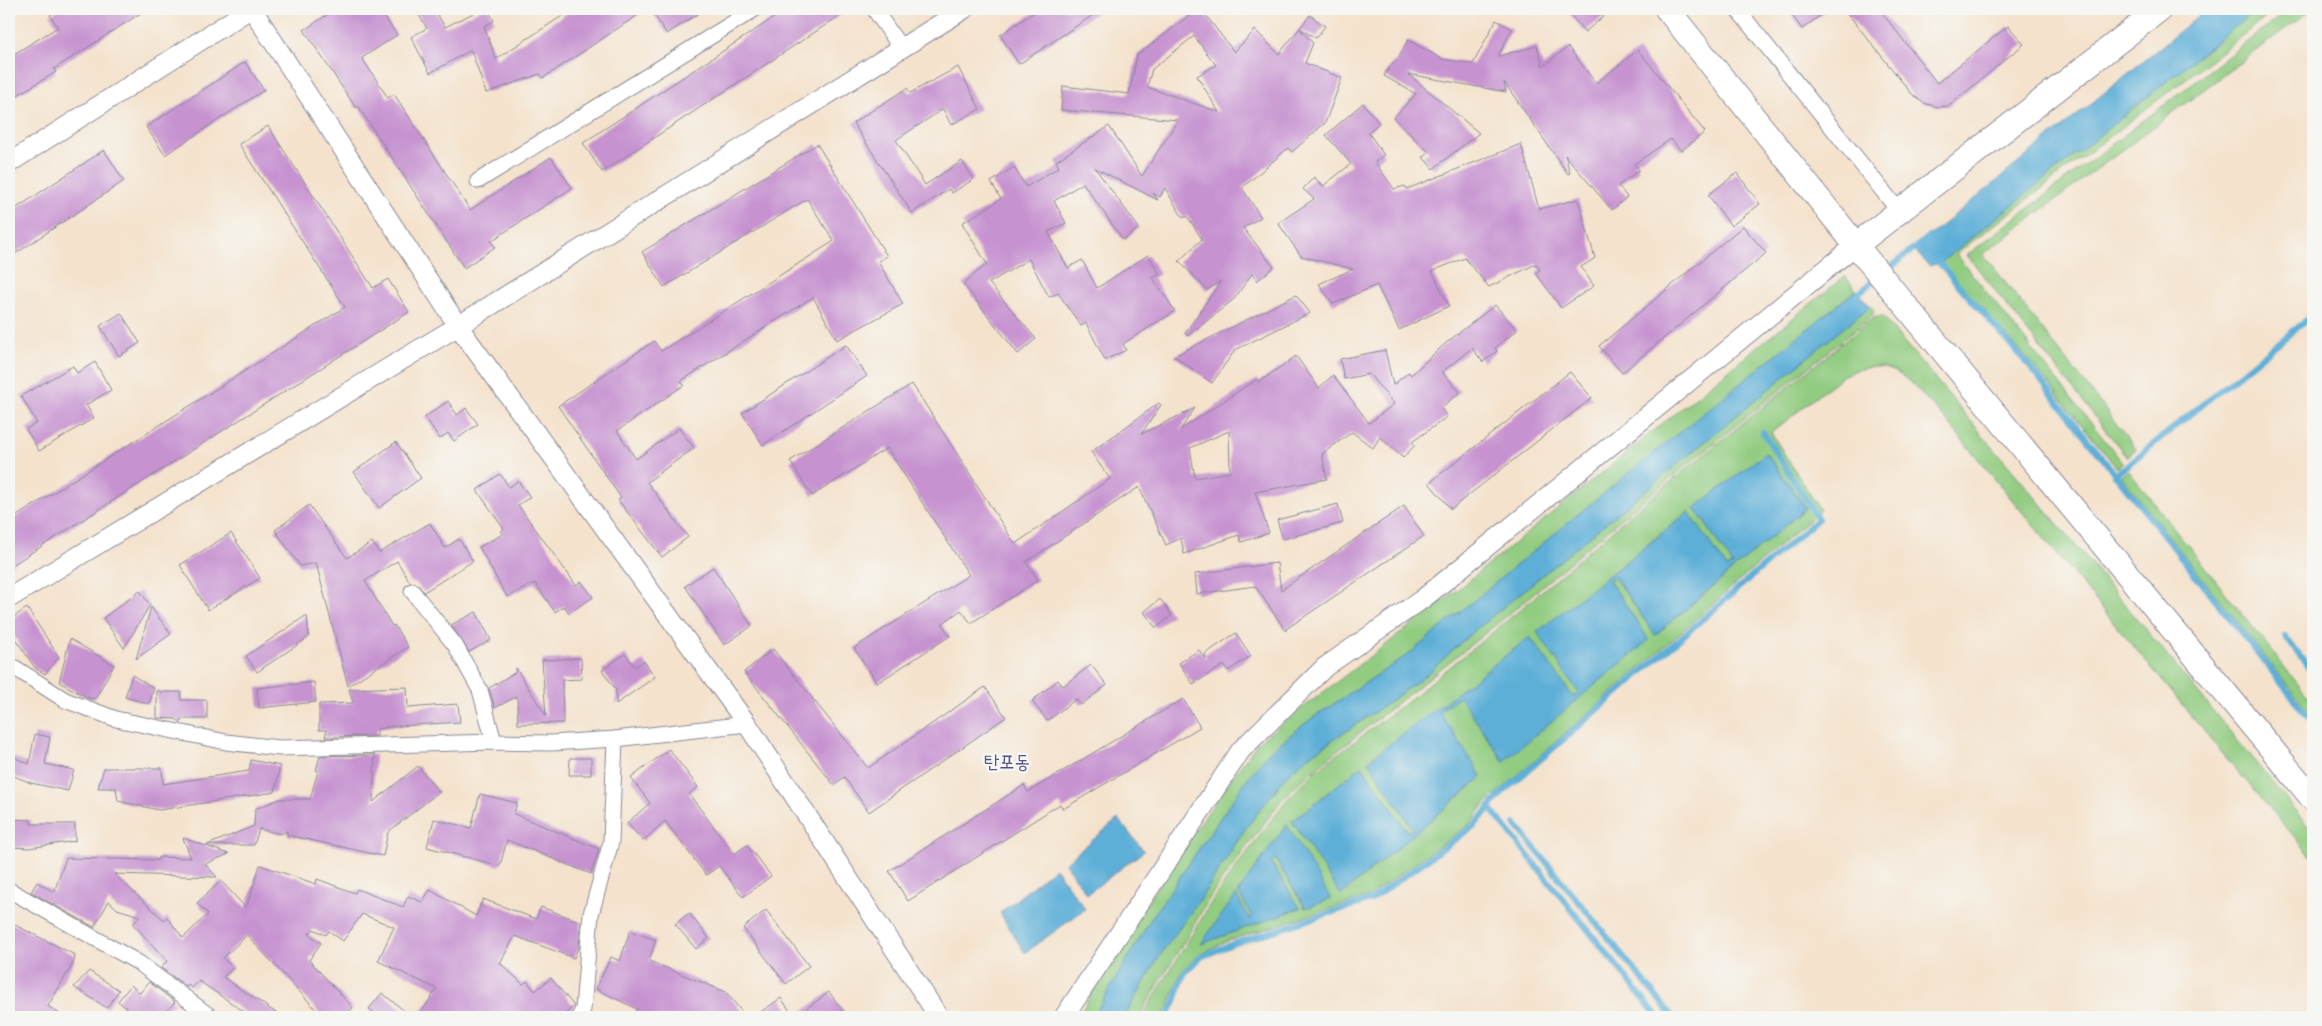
<svg xmlns="http://www.w3.org/2000/svg" width="2322" height="1026" viewBox="0 0 2322 1026" font-family="Dekko,'Poor Story',sans-serif">
<rect width="100%" height="100%" fill="#f6f6f2"/>
<filter id="ink" filterUnits="userSpaceOnUse"><feTurbulence type="fractalNoise" baseFrequency=".02" numOctaves="2"/><feDisplacementMap in="SourceGraphic" scale="10" xChannelSelector="R" yChannelSelector="G"/><feConvolveMatrix kernelMatrix="1 2 1 2 8 2 1 2 1" color-interpolation-filters="sRGB"/></filter>
<filter id="wash" filterUnits="userSpaceOnUse"><feTurbulence type="fractalNoise" baseFrequency=".0096" numOctaves="4" result="noise"/><feDisplacementMap in="SourceGraphic" scale="20" xChannelSelector="R" yChannelSelector="G"/><feGaussianBlur stdDeviation="1.12" result="paint"/><feColorMatrix in="noise" values="0 0 0 0 0 0 0 0 0 0 0 0 0 0 0 0 0 1.4 0 .05"/><feComposite in="paint" operator="in"/></filter>
<g filter="url(#wash)">
<rect width="100%" height="100%" fill="#f4e2cc"/>
<g fill="#92cc81" stroke="#567e70" fill-rule="evenodd">
<path d="M2257 9H2277L1956 254 2123 463 2117 468 2034 366 1940 263Z"/>
<path d="M2290 9H2312L1983 254 2136 449 2127 457 1967 255Z"/>
<path d="M1845 276 1856 290 1409 654 1311 719 1247 779 1151 919 1093 1017H1078L1113 956 1181 850 1258 742 1447 598Z"/>
<path d="M1870 306 1874 310 1872 316 1636 506 1507 616 1316 768 1284 797 1214 891 1139 1017H1124L1161 954 1207 889 1245 829 1287 775 1309 756 1385 705 1426 675 1468 636Z"/>
<path d="M1882 316 2099 573 2313 832V858L2228 760 1945 419C1911 385 1895 350 1842 376L1771 433 1820 510 1485 804 1470 824 1368 897 1227 941 1199 955 1181 972 1169 1005 1161 1017H1142L1217 893 1287 799 1317 770 1405 703 1509 619 1638 508 1873 318ZM1766 453 1806 508 1655 635 1614 577 1609 580 1649 640 1503 761 1460 697 1438 712 1482 777 1341 895 1292 821 1362 766 1408 832 1413 829 1368 761 1530 637 1573 697 1580 693 1538 632 1688 512 1727 568 1733 564 1695 508ZM1287 825 1305 908 1275 859 1271 862 1300 908 1202 943 1236 895 1249 919 1252 917 1238 892Z"/>
<path d="M2128 470 2313 703V717L2121 476Z"/>
</g>
<g fill="#5dafd8" stroke="#3c6f9b">
<path d="M2207 9H2257L1940 263 1929 266 1913 249Z"/>
<path d="M1856 290 1870 306 1468 636 1426 675 1385 705 1309 756 1287 775 1245 829 1207 889 1161 954 1124 1017H1093L1151 919 1247 779 1271 750 1311 719 1409 654 1588 506Z"/>
<path d="M1766 453 1806 508 1655 635 1615 577 1609 580 1649 640 1504 761 1460 697 1439 711 1482 777 1341 895 1292 821 1362 766 1408 832 1413 829 1368 761 1530 637 1573 697 1579 693 1537 632 1689 512 1727 568 1733 565 1695 508Z"/>
<path d="M1118 819 1144 851 1087 894 1065 863Z"/>
<path d="M1287 825 1331 899 1306 908 1275 859 1271 863 1300 908 1201 944 1236 895 1249 919 1252 917 1238 892Z"/>
<path d="M1055 868 1085 909 1025 953 1000 913Z"/>
</g>
<g fill="none" stroke-linecap="round" stroke-linejoin="round">
<g stroke="#5dafd8" stroke-width="6">
<path d="M1935 258 2030 367 2313 723"/>
<path d="M1885 272 1928 237"/>
<path d="M1854 297 1877 278"/>
<path d="M2115 475 2313 315"/>
<path d="M2285 636 2313 674"/>
<path d="M1489 807 1658 1017"/>
<path d="M1515 824 1673 1017"/>
<path d="M1166 1017 1174 1004 1184 974 1201 957 1230 945 1371 900 1475 825 1503 792 1818 519 1763 432"/>
</g>
</g>
<g id="blocks">
<g fill="#c692d0" fill-rule="evenodd">
<path d="M59 9H147L54 69 56 72 9 100V57L58 27 50 15Z"/>
<path d="M336 9H379L397 35 362 58 388 98 394 94 470 210 551 157 572 188 491 241 495 247 464 268 358 106 356 108 304 30Z"/>
<path d="M415 9H434L445 27 482 9H488L494 21 484 26 496 59 573 9H647L543 78 540 74 486 93 471 50 430 73 411 37 427 28Z"/>
<path d="M663 9H705L667 34 654 15Z"/>
<path d="M787 9H850L602 172 583 143Z"/>
<path d="M1039 9H1102L1019 64 1000 35Z"/>
<path d="M1198 9H1201L1234 52 1255 30 1279 54 1310 15 1325 26 1316 38 1300 29 1313 43 1305 63 1342 78 1325 123 1292 152 1288 148 1242 188 1261 217 1243 228 1274 267 1257 281 1252 274 1234 299 1188 336 1185 333 1221 281 1207 290 1179 261 1202 239 1187 216 1183 218 1165 188 1160 197 1153 193 1158 200 1095 168 1139 228 1123 240 1083 183 1054 201 1066 223 1048 232 1068 268 1082 260 1097 288 1148 255 1160 274 1153 278 1175 311 1123 344 1126 350 1105 360 1086 323 1081 326 1058 293 1049 297 1029 259 989 283 1036 339 1018 354 963 284 987 264 962 223 1001 199 991 182 1014 167 1026 187 1059 167 1056 161 1109 126 1142 176 1178 120 1061 110 1063 86 1129 94 1137 55ZM1194 36 1216 65 1197 76 1219 112 1147 87 1152 69Z"/>
<path d="M1565 9H1612L1585 32Z"/>
<path d="M1787 9H1829L1802 29Z"/>
<path d="M1844 9H1879L1937 83 2008 26 2024 44 1949 106 1938 107 1923 103 1911 93Z"/>
<path d="M1496 20 1512 29 1498 56 1537 46 1543 66 1568 47 1596 83 1638 50 1705 132 1681 151 1671 139 1634 164 1639 170 1618 186 1627 197 1612 210 1565 155 1570 173 1568 174 1504 82 1506 92 1408 74 1479 133 1433 169 1423 157 1429 152 1393 118 1416 94 1384 76 1393 62 1395 63 1408 40 1442 59 1473 64Z"/>
<path d="M245 62 264 90 165 155 146 127Z"/>
<path d="M958 67 980 109 951 125 943 109 896 140 925 185 962 161 974 179 952 193 949 189 912 213 853 123 907 88 910 93Z"/>
<path d="M1363 103 1379 123 1368 132 1384 155 1375 162 1394 189 1405 186 1407 189 1521 144 1539 209 1578 199 1595 258 1581 267 1594 286 1561 308 1536 273 1540 270 1536 264 1489 287 1465 258 1432 271 1449 306 1399 330 1377 285 1333 304 1319 284 1353 269 1301 256 1278 223 1314 199 1303 189 1314 177 1323 186 1351 164 1326 135Z"/>
<path d="M268 126 373 288 388 279 409 312 9 567V521L345 307 239 144Z"/>
<path d="M817 144 887 256 878 261 903 304 837 340 813 297 681 381 684 385 617 431 636 459 679 428 694 448 647 482 688 537 662 557 618 500 621 498 558 406 654 341 661 351 834 241 807 199 664 287 642 252Z"/>
<path d="M104 150 124 181 9 258V213Z"/>
<path d="M1737 173 1760 204 1731 226 1708 195Z"/>
<path d="M1743 226 1766 253 1622 373 1599 346Z"/>
<path d="M1296 295 1310 313 1235 350 1212 383 1174 356Z"/>
<path d="M1495 305 1517 330 1495 348 1497 351 1483 362 1472 348 1442 372 1460 392 1441 408 1447 417 1412 442 1415 445 1403 458 1380 437 1373 448 1352 432 1322 454 1327 479 1255 492 1269 533 1241 542 1239 535 1184 554 1181 538 1166 545 1139 487 1026 562 1038 580 971 623 961 610 942 624 950 636 877 683 854 648 969 575 887 448 812 496 790 461 912 384 1015 544 1110 479 1091 452 1159 403 1161 405 1141 434 1195 408 1180 430 1257 379 1259 382 1296 356 1319 388 1333 375 1369 423 1394 404 1369 374 1344 379 1340 359 1385 350 1393 385 1409 372 1411 375 1446 343ZM1229 431 1230 472 1195 478 1190 448Z"/>
<path d="M121 313 140 343 119 356 100 326Z"/>
<path d="M846 345 867 376 763 445 742 413Z"/>
<path d="M95 362 111 390 86 405 94 418 39 451 26 429 37 423 21 396 73 366 77 373Z"/>
<path d="M1570 372 1592 398 1451 509 1429 483Z"/>
<path d="M448 401 457 415 466 408 478 424 454 441 448 433 440 439 425 417Z"/>
<path d="M396 442 421 478 379 508 354 472Z"/>
<path d="M500 474 509 487 518 481 530 497 518 505 576 585 581 581 593 597 569 613 564 606 555 612 535 583 507 597 479 547 503 534 501 531 504 529 477 490Z"/>
<path d="M1338 504 1343 523 1283 539 1277 520Z"/>
<path d="M309 505 347 558 372 542 379 553 430 523 445 548 459 539 473 561 424 592 416 583 410 582 397 561 365 581 392 626 394 625 408 647 348 686 316 563 300 566 275 530Z"/>
<path d="M1404 506 1424 536 1286 629V631L1255 586 1197 594 1195 574 1277 563 1281 590Z"/>
<path d="M231 533 260 578 208 610 180 565Z"/>
<path d="M713 567 752 626 724 645 685 586Z"/>
<path d="M140 591 150 605 124 648 103 618Z"/>
<path d="M1160 599 1172 615 1156 628 1144 612Z"/>
<path d="M151 607 171 634 136 659Z"/>
<path d="M27 608 59 657 45 674 35 668 9 629V620Z"/>
<path d="M476 612 491 640 469 652 451 625Z"/>
<path d="M307 615 309 637 257 672 246 656Z"/>
<path d="M1236 633 1251 656 1228 671 1224 665 1193 684 1179 663 1199 650 1206 659 1205 654Z"/>
<path d="M70 639 114 665 95 699 88 698 59 682Z"/>
<path d="M773 649 868 768 985 687 1006 717 869 812 844 777 834 785 744 672Z"/>
<path d="M625 654 635 667 644 661 655 677 616 704V690L602 670Z"/>
<path d="M581 658 582 679 562 680 563 723 518 724 517 696 495 708 489 688 516 672V668L546 716 542 660Z"/>
<path d="M1091 665 1107 685 1081 705 1076 699 1047 721 1032 701 1058 680 1063 686Z"/>
<path d="M132 675 154 688 149 704 125 697Z"/>
<path d="M314 682 316 702 259 708 257 688Z"/>
<path d="M407 687 408 708 458 704 460 722 385 727V728L377 729V736L325 737 327 730H319V704L353 703 349 689Z"/>
<path d="M157 690 161 692H181V700H207V719H181V723L176 719 157 718Z"/>
<path d="M1183 699 1200 727 1063 809 1060 804 908 901 889 871 1024 785 1028 792Z"/>
<path d="M35 734 50 737 45 764 74 770 68 791 31 783 9 774V755L29 764Z"/>
<path d="M669 749 698 787 689 794 734 854 747 845 771 876 743 897 719 866 706 875 665 821 643 841 627 823 650 803 631 778Z"/>
<path d="M375 755 373 802 418 766 439 792 388 832 383 856 287 835V831L281 834 259 829 254 845H207L254 826 255 809 279 799H310L318 771 316 770 320 756Z"/>
<path d="M570 758H591V775H569Z"/>
<path d="M251 760 280 766 275 792 159 810 118 801 116 788H98L104 768H162L163 784 249 771Z"/>
<path d="M480 794 517 803 514 814 599 849 591 874 507 840 500 866 427 847 434 819 471 828Z"/>
<path d="M9 819 31 820V824H75V841L29 848 9 847Z"/>
<path d="M183 838 229 854 205 864 217 877 114 874 164 920 167 917 183 938 208 914 197 903 221 881 246 908 260 865 316 884 317 879 355 893 357 889 403 907 408 896 422 902 430 890 476 916 483 899 536 919 541 907 581 922 579 946 574 958 515 936 500 963 523 984 527 981 535 991 551 978 574 1006 562 1017H418L437 989 378 961 394 927 362 914 343 941 329 931 326 935 313 929 309 934 321 943 309 960 353 1008 342 1017H323L247 935 223 958 233 968 223 977 282 1017H252L199 981 192 988 189 985 187 987 161 968 167 961 133 924 140 916 117 909 109 901 94 927 31 892 37 882 54 892 66 858 158 860 159 857 191 858Z"/>
<path d="M766 910 809 966 786 984 743 928Z"/>
<path d="M689 913 709 938 696 949 675 924Z"/>
<path d="M9 922 75 955 74 962 48 1006 64 1017H9Z"/>
<path d="M630 931 656 940 649 961 726 992 746 1017H632L637 1009 596 989 611 957 620 961Z"/>
<path d="M89 971 119 990 107 1008 74 987Z"/>
<path d="M149 982 175 1002 161 1017H137L118 1001 131 985 140 993Z"/>
<path d="M829 992 848 1017H795Z"/>
<path d="M382 993 412 1017H379L369 1009Z"/>
<path d="M781 998 790 1011 780 1017H753Z"/>
</g>
</g>
</g>
<g filter="url(#ink)">
<use href="#blocks" fill-opacity="0" stroke="#888895" stroke-width="1"/>
<g fill="none" stroke-linecap="round" stroke-linejoin="round">
<defs>
<g id="minor">
<path d="M874 9 901 48"/>
<path d="M1737 9 1899 211"/>
<path d="M478 181 755 9"/>
<path d="M412 591 455 645 480 690 494 742"/>
<path d="M9 664 65 700 116 719 226 742 279 748 494 742 551 743 615 739 747 724"/>
<path d="M9 890 139 963 211 1017"/>
<path d="M579 1017 583 1009 591 914 611 842 615 739"/>
</g>
<g id="tertiary">
<path d="M252 9 458 326 747 724 939 1017"/>
<path d="M9 163 250 9"/>
<path d="M9 598 458 326 964 9"/>
<path d="M1064 1017 1241 750 1325 667 1424 598 1856 245"/>
</g>
<g id="primary">
<path d="M1667 9 1867 259 2313 799"/>
<path d="M1856 245 2160 9"/>
</g>
</defs>
<use href="#minor" stroke="#888895" stroke-width="17"/>
<use href="#tertiary" stroke="#888895" stroke-width="21"/>
<use href="#primary" stroke="#888895" stroke-width="26"/>
<use href="#minor" stroke="#fff" stroke-width="15"/>
<use href="#tertiary" stroke="#fff" stroke-width="19"/>
<use href="#primary" stroke="#fff" stroke-width="24"/>
</g>
</g>
<g text-anchor="middle" stroke-width="4.5" stroke-linejoin="round" paint-order="stroke">
<g font-size="19" fill="#575286" stroke="#f6f6f2">
<text x="1007" y="768">탄포동</text>
</g>
</g>
<rect width="2322" height="1026" fill="none" stroke="#f6f6f2" stroke-width="30"/>
</svg>
